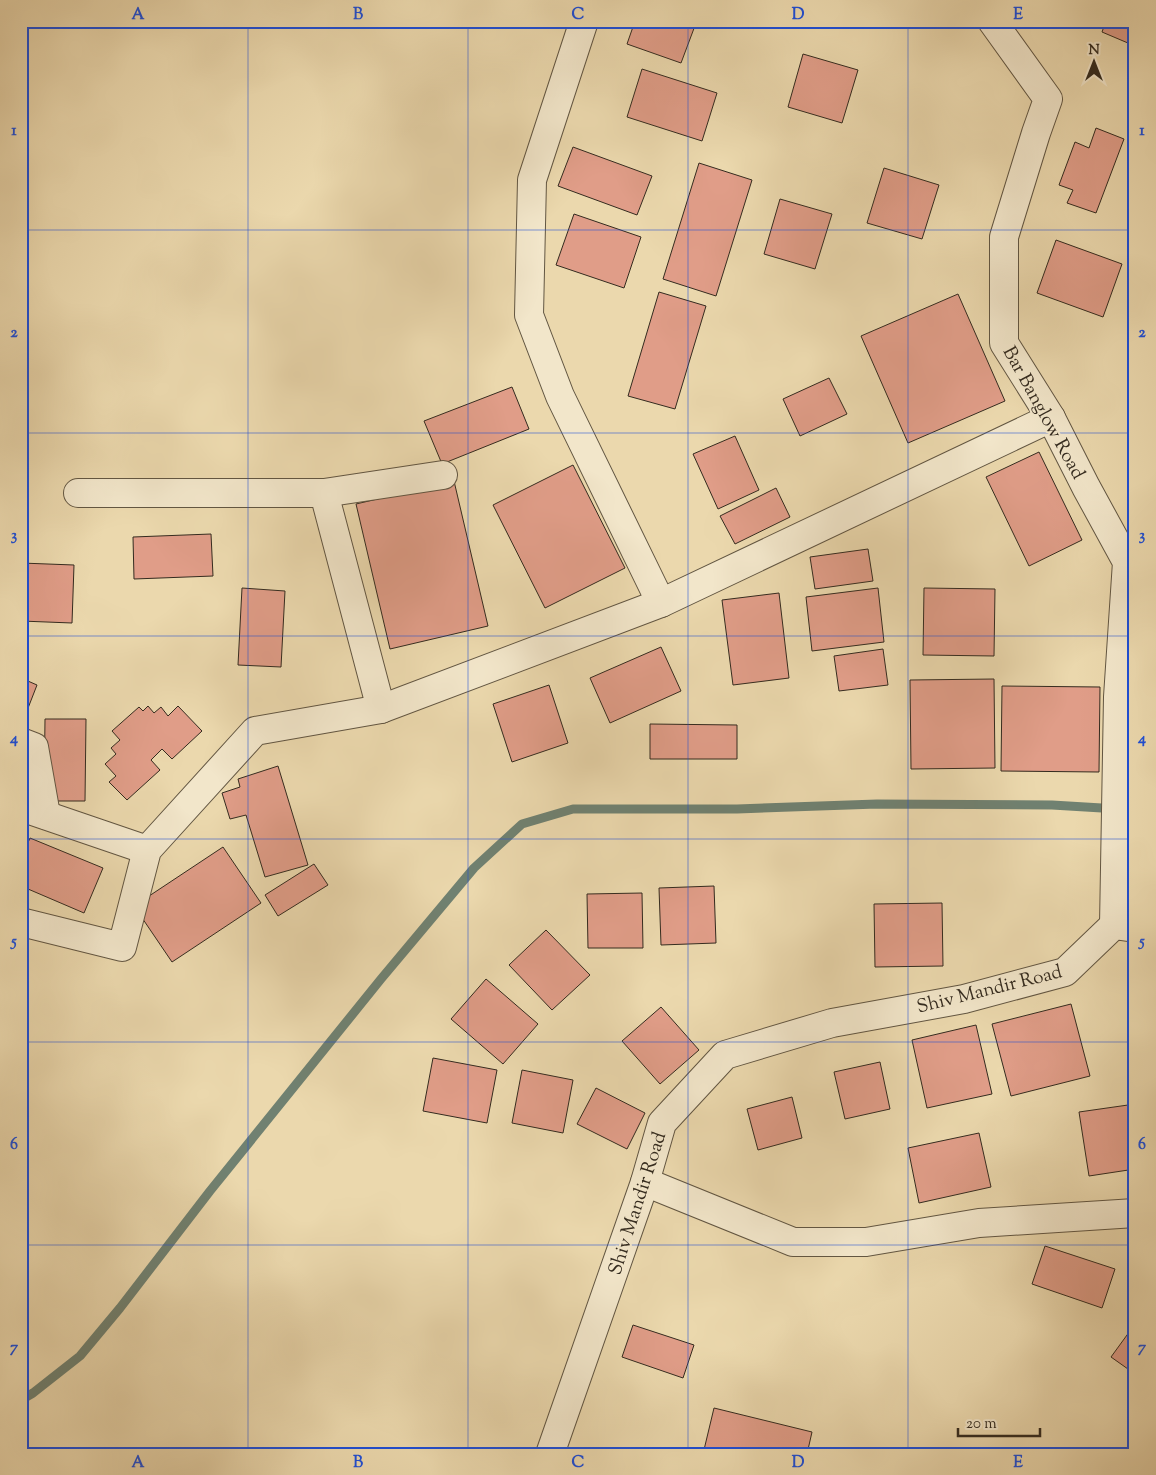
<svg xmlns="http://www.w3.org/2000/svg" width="1156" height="1475" viewBox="0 0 1156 1475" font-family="'Sorts Mill Goudy',serif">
<rect width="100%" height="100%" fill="#ebd8ad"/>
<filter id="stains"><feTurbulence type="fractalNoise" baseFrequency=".004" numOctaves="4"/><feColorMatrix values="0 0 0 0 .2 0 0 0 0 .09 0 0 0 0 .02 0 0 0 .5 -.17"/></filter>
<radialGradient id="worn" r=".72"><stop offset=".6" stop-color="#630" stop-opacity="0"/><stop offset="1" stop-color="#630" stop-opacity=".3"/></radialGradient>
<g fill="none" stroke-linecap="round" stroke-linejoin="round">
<path stroke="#708171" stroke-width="9" d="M21 1400 33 1393 80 1356 120 1308 210 1191 381 979 474 868 522 824 573 809H737L877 804 1052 805 1135 810"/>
</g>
<g fill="#e09d88" stroke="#342b1f">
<path d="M635 21H691L696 23 681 63 627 44Z"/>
<path d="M1106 21H1135V46L1102 32Z"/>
<path d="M803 54 858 70 842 123 788 107Z"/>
<path d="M642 69 717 93 702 141 627 117Z"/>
<path d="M1096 128 1124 139 1096 213 1067 203 1073 190 1059 185 1075 142 1089 148Z"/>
<path d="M573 147 652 176 637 215 558 186Z"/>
<path d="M699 163 752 180 716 296 663 279Z"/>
<path d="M884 168 939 185 922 239 867 223Z"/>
<path d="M780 199 832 214 815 269 764 254Z"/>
<path d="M574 214 641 237 624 288 556 265Z"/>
<path d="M1056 240 1122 264 1103 317 1037 293Z"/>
<path d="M659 292 706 306 675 409 628 396Z"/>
<path d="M958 294 1005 401 908 443 861 336Z"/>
<path d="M829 378 847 414 800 436 783 399Z"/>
<path d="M512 387 529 429 442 464 424 421Z"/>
<path d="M735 436 759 490 718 509 693 454Z"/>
<path d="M1039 452 1082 540 1029 566 986 477Z"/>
<path d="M573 465 625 568 545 608 493 505Z"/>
<path d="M454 481 488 626 390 649 356 504Z"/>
<path d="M776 488 790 517 735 544 720 516Z"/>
<path d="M211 534 213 576 134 579 133 537Z"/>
<path d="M868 549 873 581 815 589 810 557Z"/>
<path d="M21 563 74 565 72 623 21 621Z"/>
<path d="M242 588 285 591 281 667 238 665Z"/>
<path d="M878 588 884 642 812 651 806 597Z"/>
<path d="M924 588 995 589 994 656 923 655Z"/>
<path d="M779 593 789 678 733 685 722 600Z"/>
<path d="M661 647 681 691 610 723 590 678Z"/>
<path d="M883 649 888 685 839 691 834 656Z"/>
<path d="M21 678 37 685 23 721 21 720Z"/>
<path d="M994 679 995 768 911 769 910 680Z"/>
<path d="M549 685 568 743 512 762 493 704Z"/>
<path d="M1002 686 1100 687 1099 772 1001 771Z"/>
<path d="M148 706 154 713 161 707 168 716 178 706 202 731 172 759 162 749 151 760 160 770 127 800 109 782 116 776 105 764 116 754 111 748 120 740 112 731 139 707 143 711Z"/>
<path d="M45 719H86L85 801H44Z"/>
<path d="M650 724 737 725V759H650Z"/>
<path d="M278 766 308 865 265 877 246 815 230 819 222 793 240 787 238 779Z"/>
<path d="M30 838 103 868 84 913 21 886V859Z"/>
<path d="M223 847 261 903 172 962 134 906Z"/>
<path d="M314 864 328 885 278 916 265 895Z"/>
<path d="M714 886 716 943 661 945 659 888Z"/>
<path d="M642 893 643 948H588L587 894Z"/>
<path d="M942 903 943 966 875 967 874 904Z"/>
<path d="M546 930 590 975 552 1010 509 965Z"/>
<path d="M486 979 538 1024 503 1064 451 1019Z"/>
<path d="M1071 1004 1090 1076 1011 1096 992 1024Z"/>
<path d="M661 1007 699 1050 660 1084 622 1041Z"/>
<path d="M976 1025 992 1094 927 1108 912 1040Z"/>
<path d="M433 1058 497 1070 487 1123 423 1111Z"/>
<path d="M880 1062 890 1109 845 1119 834 1072Z"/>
<path d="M522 1070 573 1080 563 1133 512 1123Z"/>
<path d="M596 1088 645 1113 627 1149 577 1124Z"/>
<path d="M792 1097 802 1138 758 1150 747 1109Z"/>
<path d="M1135 1104V1169L1089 1176 1079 1112Z"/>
<path d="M979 1133 991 1187 919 1203 908 1148Z"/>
<path d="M1045 1246 1115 1269 1102 1308 1032 1284Z"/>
<path d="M1135 1324V1374L1111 1357Z"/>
<path d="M633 1325 694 1345 683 1378 622 1357Z"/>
<path d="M714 1408 812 1432 807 1454H703Z"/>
</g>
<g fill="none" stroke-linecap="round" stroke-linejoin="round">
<defs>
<g id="minor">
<path d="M584 21 532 180 529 315 560 396 661 603"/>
<path d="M992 21 1048 99 1036 133 1004 237V343L1051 418 1086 487 1127 562 1118 697 1114 925"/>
<path d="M78 493H324L443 475"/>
<path d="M324 493 381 709"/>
<path d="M21 742 34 747 46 815"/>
<path d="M21 807 147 850"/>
<path d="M21 922 122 947 147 850 255 731 381 709 661 603 1051 418"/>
<path d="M645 1182 793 1242H866L979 1223 1135 1213"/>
</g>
<path id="tertiary" d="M550 1454 645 1182 662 1123 725 1055 832 1023 964 999 1065 972 1114 925 1135 928"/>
</defs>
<use href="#minor" stroke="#625642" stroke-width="30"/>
<use href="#tertiary" stroke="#625642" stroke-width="30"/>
<use href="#minor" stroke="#f2e6ca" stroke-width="28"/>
<use href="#tertiary" stroke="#f2e6ca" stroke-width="28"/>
</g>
<path fill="none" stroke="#1d4ed8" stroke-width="1" stroke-opacity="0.55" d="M248 21V1454M468 21V1454M688 21V1454M908 21V1454M21 230H1135M21 433H1135M21 636H1135M21 839H1135M21 1042H1135M21 1245H1135"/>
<g text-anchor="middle" stroke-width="4" stroke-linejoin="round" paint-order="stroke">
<g font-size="19" fill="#342b1f" stroke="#f2e6ca">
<text transform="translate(1045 412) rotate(61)" y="7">Bar Banglow Road</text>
<text transform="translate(989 988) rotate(-14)" y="7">Shiv Mandir Road</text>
<text transform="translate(636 1203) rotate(-72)" y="7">Shiv Mandir Road</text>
</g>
</g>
<rect width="1156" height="1475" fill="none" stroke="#ebd8ad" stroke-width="55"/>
<g transform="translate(1094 62)" stroke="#f2e6ca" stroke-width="4" paint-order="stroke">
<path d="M0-4L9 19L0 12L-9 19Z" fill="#342b1f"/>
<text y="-8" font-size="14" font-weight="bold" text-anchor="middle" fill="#342b1f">N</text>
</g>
<path d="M958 1428v8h82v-8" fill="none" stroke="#342b1f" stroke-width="2.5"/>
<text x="966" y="1428" font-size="15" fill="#342b1f" stroke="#f2e6ca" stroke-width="4" paint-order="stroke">20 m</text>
<rect x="28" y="28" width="1100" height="1420" fill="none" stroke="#1d4ed8" stroke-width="2"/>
<g font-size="16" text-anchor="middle" font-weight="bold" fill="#1d4ed8">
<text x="138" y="19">A</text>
<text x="358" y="19">B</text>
<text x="578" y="19">C</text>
<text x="798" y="19">D</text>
<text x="1018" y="19">E</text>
<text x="14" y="135">1</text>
<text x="1142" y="135">1</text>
<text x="14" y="337">2</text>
<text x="1142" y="337">2</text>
<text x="14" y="540">3</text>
<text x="1142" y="540">3</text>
<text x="14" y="743">4</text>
<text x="1142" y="743">4</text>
<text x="14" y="946">5</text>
<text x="1142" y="946">5</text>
<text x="14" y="1149">6</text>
<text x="1142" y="1149">6</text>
<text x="14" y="1352">7</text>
<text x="1142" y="1352">7</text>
<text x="138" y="1467">A</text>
<text x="358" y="1467">B</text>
<text x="578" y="1467">C</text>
<text x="798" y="1467">D</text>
<text x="1018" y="1467">E</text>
</g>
<rect width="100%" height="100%" filter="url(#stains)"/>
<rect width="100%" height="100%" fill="url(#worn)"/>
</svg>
